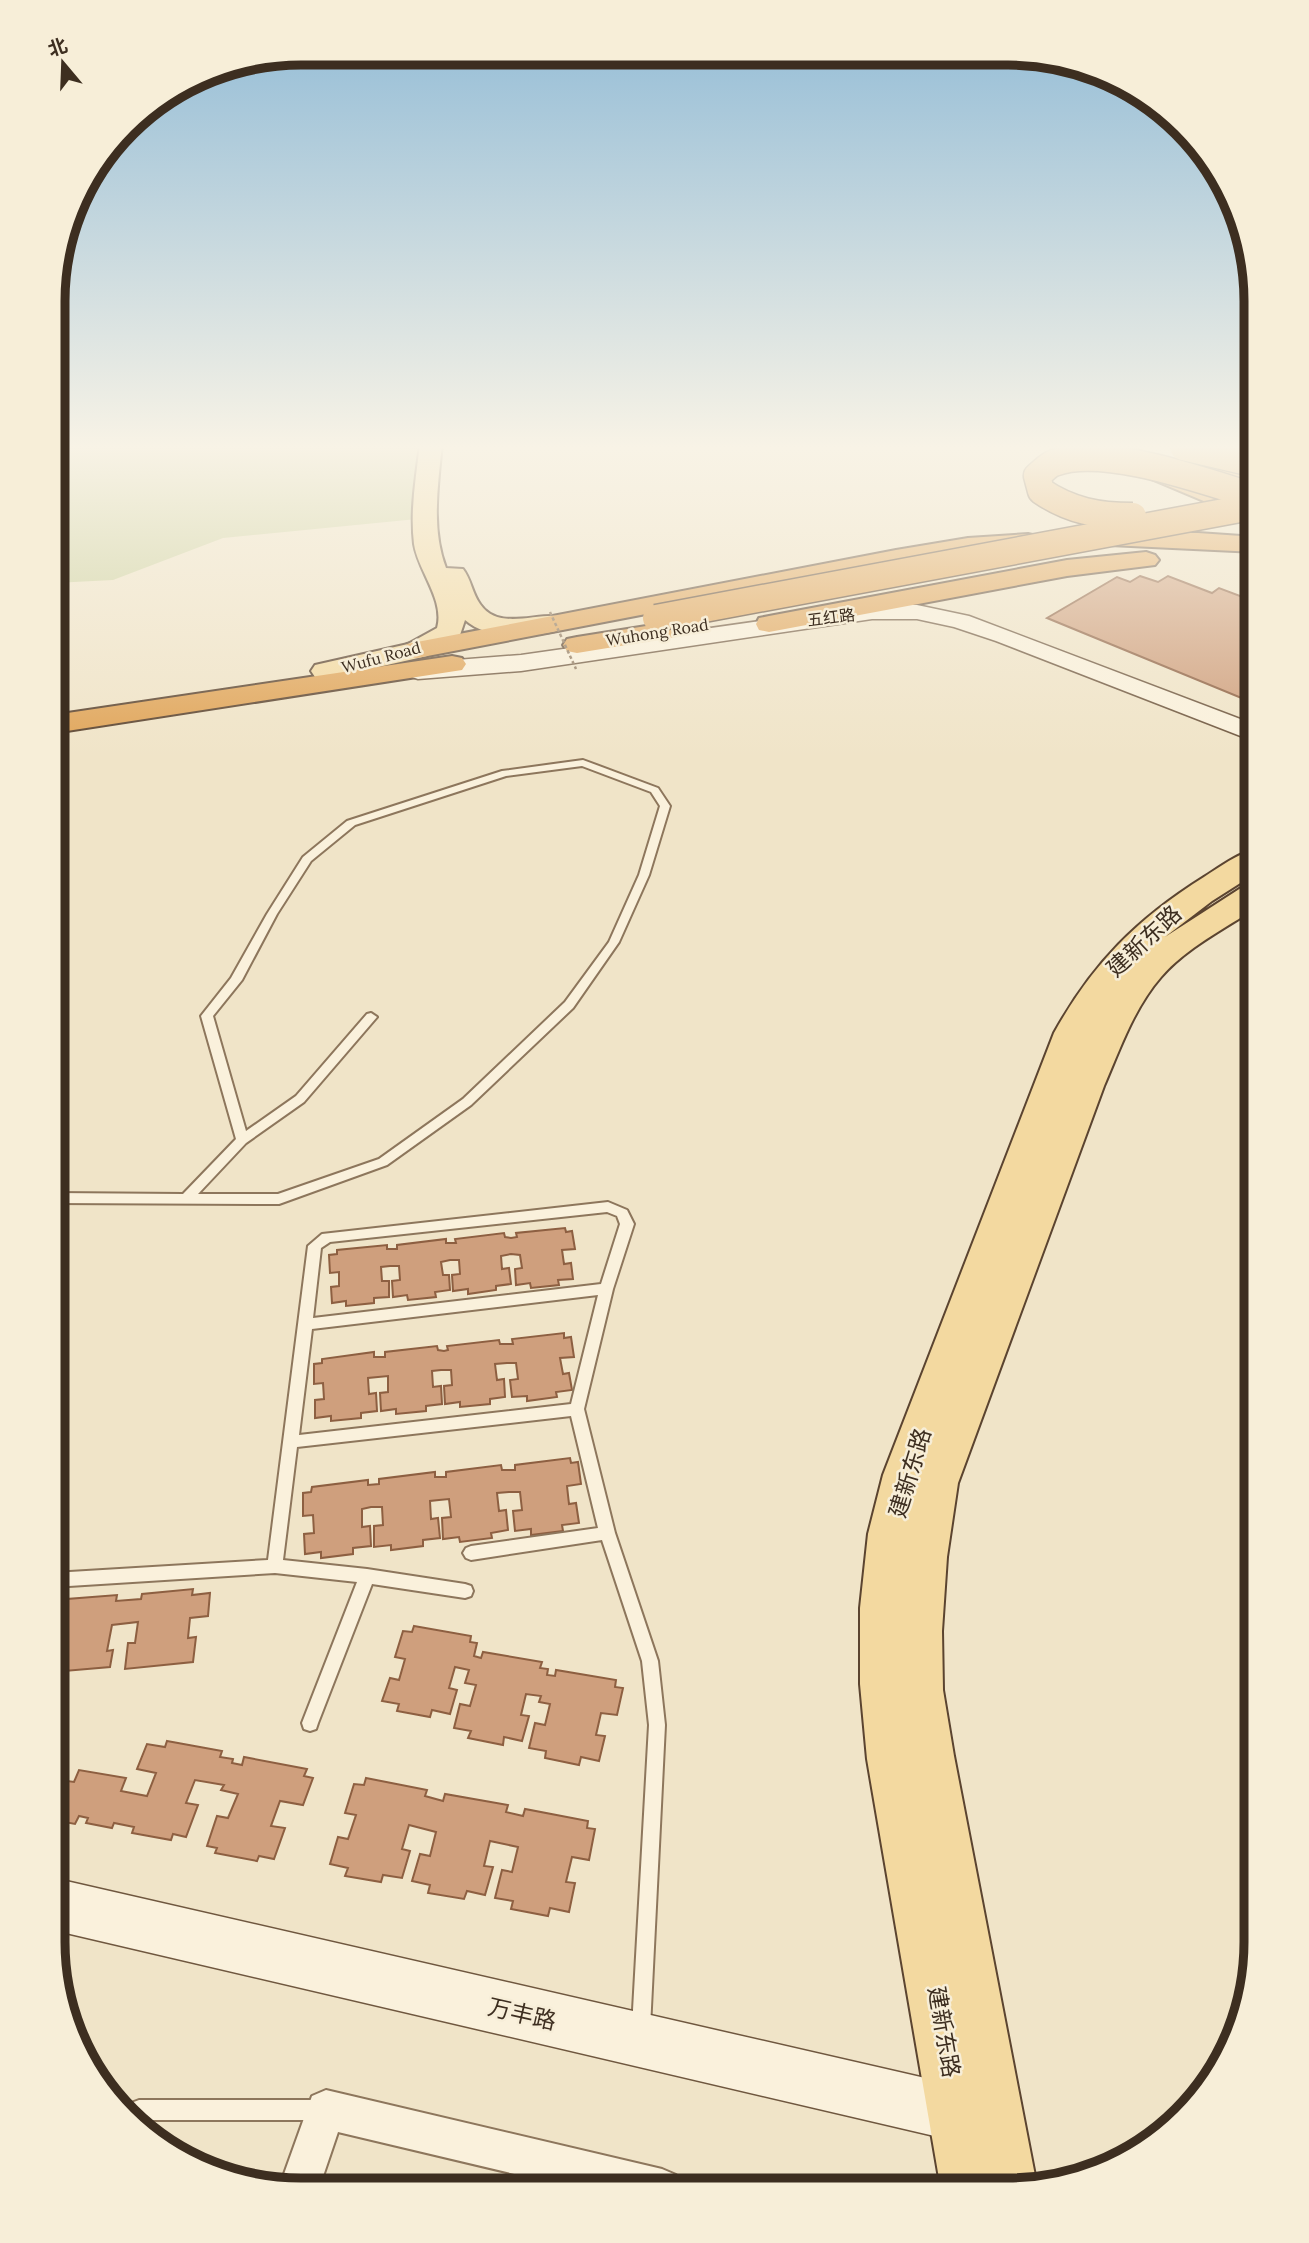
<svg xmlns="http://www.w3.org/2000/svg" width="1309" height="2243" viewBox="0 0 1309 2243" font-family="Lora,'Noto Sans SC',serif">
<rect width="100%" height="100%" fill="#f0e4c8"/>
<path fill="#c9cf9b" d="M54 444H423L417 519 223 538 113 580 54 583Z"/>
<g fill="#cf9f7d" stroke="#8d5f41" stroke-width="2">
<path d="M1140 576 1158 582 1168 576 1212 593 1219 588 1256 602V704L1047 618 1117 577 1130 582Z"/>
<path d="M565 1228 566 1232 572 1231 575 1249 562 1250 564 1264 571 1263 573 1279 558 1280 559 1285 531 1288 530 1283 516 1285 515 1269 522 1268 520 1255 511 1254 501 1256 502 1269 509 1268 511 1284 496 1286V1290L468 1294V1289L453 1291 452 1275 460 1274 459 1260H450L441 1262 443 1275H449L450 1290 435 1292 436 1297 408 1300 407 1295 393 1297 392 1281 400 1280 399 1266H390L381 1267 382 1281H389V1297L374 1298V1303L346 1306V1301L332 1303 331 1287 339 1286V1272L330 1273 329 1255 337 1254V1250L387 1245V1249H397V1245L446 1239V1243H456L455 1239 504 1233 505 1237 511 1238 517 1237 516 1233Z"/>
<path d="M564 1333V1338L571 1337 574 1357 560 1358 563 1374 569 1373 572 1390 556 1392 557 1397 527 1401V1396L512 1397 510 1380 518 1379 516 1363H507L495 1364 497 1380 504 1379 505 1397 490 1399V1404L460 1407V1402L445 1404 444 1386 452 1385 451 1370H441L432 1371 433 1387 441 1386 442 1404 426 1406V1411L396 1414V1409L381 1411 380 1393 388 1392V1376L368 1378 369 1394 376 1393 377 1411 361 1413V1418L331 1421V1416L315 1418V1400L324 1399 323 1383 314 1384V1364L322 1363V1359L374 1352V1357H385V1352L437 1346 438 1350 444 1351 448 1350 447 1346 499 1340 500 1344H513L512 1339Z"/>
<path d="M570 1458 571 1463 578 1462 581 1484 567 1486 569 1504 576 1503 579 1523 562 1525 563 1531 531 1535V1529L515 1531 513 1511 522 1510 520 1492H509L497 1493 499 1511 506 1510 508 1530 491 1533 492 1538 460 1542 459 1537 443 1539 442 1518 451 1517 449 1499 439 1500 430 1501 431 1519 438 1518 440 1538 423 1540V1546L391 1550V1545L374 1547V1526L383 1525 382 1507H371L362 1509V1527L370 1526 371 1546 353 1548V1554L321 1558V1552L305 1554 304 1534 314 1533 313 1515 303 1516V1493L311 1492 312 1487 368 1480V1485L379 1484V1479L435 1472V1477H446V1472L501 1465 502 1470H515V1465Z"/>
<path d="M193 1589 192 1595 210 1593 208 1616 190 1618 188 1638 196 1637 193 1662 125 1669 128 1643H135L138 1622 112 1625 107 1651 113 1650 110 1667 53 1672V1655H57L61 1629 53 1630V1606L66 1605 67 1599 117 1595 116 1601 141 1599 142 1594Z"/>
<path d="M414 1626 471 1636 470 1642 477 1643 474 1656 481 1658 483 1652 542 1662 540 1668 548 1669 547 1675 555 1676 556 1670 616 1680 615 1687 623 1688 617 1715 601 1713 596 1735 605 1736 599 1761 581 1757 579 1765 545 1758 546 1751 529 1748 535 1723 545 1725 550 1704 539 1702 541 1696 526 1694 521 1715 529 1716 522 1741 504 1737 503 1745 468 1738 471 1731 454 1728 460 1704 470 1706 476 1685 465 1683 469 1670 455 1667 449 1688 457 1690 450 1714 432 1710 430 1717 397 1711 399 1704 382 1701 390 1678 399 1680 405 1659 395 1657 403 1631 412 1632Z"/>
<path d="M167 1741 222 1751 220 1757 233 1759 232 1763 242 1765 244 1757 307 1769 304 1776 313 1778 303 1805 280 1801 271 1826 285 1828 274 1859 259 1856 257 1861 215 1853 217 1848 207 1846 217 1816 228 1818 238 1794 221 1790 224 1785 195 1780 186 1803 198 1805 186 1837 173 1834 171 1840 132 1833 134 1827 114 1823 112 1828 86 1823 88 1818 79 1816 75 1824 53 1820V1779L74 1782 79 1770 126 1778 121 1791 147 1796 156 1773 137 1769 147 1744 165 1747Z"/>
<path d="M366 1778 427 1790 425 1796 443 1801 445 1794 508 1805 506 1812 523 1816 525 1809 588 1821 587 1828 595 1829 589 1860 572 1857 566 1882 575 1883 569 1912 550 1908 548 1916 511 1909 513 1901 495 1898 502 1870 512 1872 518 1847 490 1841 484 1866 493 1867 485 1895 467 1891 464 1899 428 1893 430 1885 412 1881 420 1854 430 1856 436 1832 409 1825 402 1849 410 1851 402 1878 383 1875 381 1882 345 1876 348 1868 330 1864 338 1837 348 1839 356 1815 345 1813 354 1784 364 1785Z"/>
<path d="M353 2180 383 2189H350Z"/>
</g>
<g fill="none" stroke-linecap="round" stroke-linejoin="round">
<defs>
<g id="lane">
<path d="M583 760 658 788 670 806 649 875 619 942 573 1008 471 1105 387 1165 279 1204 53 1203V1193L183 1194 236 1139 201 1016 231 978 267 914 303 857 347 821 502 771ZM582 766 651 792 660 806 639 875 609 942 565 1002 463 1099 379 1159 278 1194H198L246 1143 304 1102 377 1017 371 1013 367 1014 296 1096 246 1131 213 1016 242 980 277 914 311 861 355 825 506 776Z"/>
<path d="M608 1202 627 1210 634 1224 613 1289 584 1409 615 1533 658 1661 665 1725 650 2028 648 2035 641 2037 634 2035 632 2028 649 1725 642 1661 602 1540 471 1560 466 1558 463 1553 466 1548 471 1546 598 1528 571 1416 297 1447 283 1560 367 1569 465 1584 471 1586 473 1591 471 1596 465 1598 372 1584 318 1723 316 1729 310 1731 304 1729 302 1723 357 1582 275 1573 53 1587V1573L268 1560 308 1246 322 1234ZM607 1212 617 1216 620 1224 601 1284 313 1318 321 1248 330 1242ZM598 1295 571 1404 299 1435 312 1329Z"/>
<path d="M139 2100H324L331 2103 334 2110 331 2117 324 2120H139L132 2122 118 2108Z"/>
</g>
<path id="street" d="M326 2090 662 2169 676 2175 682 2189H578L338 2132 319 2188H279L312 2096Z"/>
<g id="secondary">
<path d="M872 605H917L969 616 1256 725V742L996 641 954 627 917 619H872L521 671 418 679 409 676 405 671 409 666 418 663 521 655Z"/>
<path d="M53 1878 973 2089 993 2097 1001 2117 993 2137 973 2145 53 1930Z"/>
</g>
<g id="primary">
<path d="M420 444H442C438 485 431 529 446 568L463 569C471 579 472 593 480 604 499 632 538 611 564 617L568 623 564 629C535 636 490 642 465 620L459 638 427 656 325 679 315 677 311 671 315 665 408 644 437 628C445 600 418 571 414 544 410 510 416 477 420 444Z"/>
<path d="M1256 849V873L1212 901 1165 937 1244 886 1256 883V908C1224 929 1186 948 1161 977 1134 1008 1120 1049 1104 1086L958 1483 947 1557 942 1631 943 1690 954 1756 1037 2186 1008 2190H941L867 1759 860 1684V1608L868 1534 883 1475 1054 1033C1093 963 1137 919 1204 877 1221 866 1237 854 1256 849Z"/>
</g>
<g id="highway">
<path d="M1077 444H1108L1256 507V523L1080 449Z"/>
<path d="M1225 461 1256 471V485L1217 473 1213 468 1217 463Z"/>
<path d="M1098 532 1198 533 1256 537V552L1089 544 1086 539 1089 534Z"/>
<path d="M1028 534 1037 536 1040 541 1037 546 968 554 896 566 417 658 407 656 403 650 407 644 417 642 896 550 968 538Z"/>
<path d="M1146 552 1155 555 1159 560 1155 565 1067 576 769 632 759 630 756 624 759 618 769 616 1067 560Z"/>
<path d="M665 623 675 625 679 631 675 637 577 653 567 651 563 645 567 639 577 637Z"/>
<path d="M452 656 462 658 466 664 462 670 54 733V715Z"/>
</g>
</defs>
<use href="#lane" stroke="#8d765c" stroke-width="4"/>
<use href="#street" stroke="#8d765c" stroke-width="4"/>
<use href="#secondary" stroke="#6f573f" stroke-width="3"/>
<use href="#primary" stroke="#5b4430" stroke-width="4"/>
<use href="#highway" stroke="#5b4430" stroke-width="4"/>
<use href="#lane" fill="#faf1dc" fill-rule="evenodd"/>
<use href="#street" fill="#faf1dc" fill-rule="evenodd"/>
<use href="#secondary" fill="#faf1dc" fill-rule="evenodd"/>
<use href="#primary" fill="#f3d9a0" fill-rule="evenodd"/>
<use href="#highway" fill="#e0a458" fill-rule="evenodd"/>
<defs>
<g id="highway-bridge">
<path d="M1183 447 1256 464"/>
<path d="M1133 516C1099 516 1070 511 1041 491L1037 476C1042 472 1048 465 1054 463 1104 444 1206 482 1256 497"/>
<path d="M656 618 1256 506"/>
</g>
</defs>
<use href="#highway-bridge" stroke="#5b4430" stroke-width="29" stroke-linecap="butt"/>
<path stroke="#8d765c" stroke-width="2.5" stroke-dasharray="3.5 2.5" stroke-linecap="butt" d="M550 612 576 669"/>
<use href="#highway-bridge" stroke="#e0a458" stroke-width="26"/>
</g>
<linearGradient id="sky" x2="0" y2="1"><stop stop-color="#8fbad6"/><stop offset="0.59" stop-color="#f8f3e6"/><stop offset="1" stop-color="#f8f3e6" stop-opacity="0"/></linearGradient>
<rect width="1309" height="758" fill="url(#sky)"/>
<g text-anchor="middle" stroke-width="5" stroke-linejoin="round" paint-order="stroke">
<g font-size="16" fill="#3d2e20" stroke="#f7eed8">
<text transform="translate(831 617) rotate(-7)" y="6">五红路</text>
<text transform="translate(657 632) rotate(-9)" y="6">Wuhong Road</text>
<text transform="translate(381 657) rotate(-15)" y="6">Wufu Road</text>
</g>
<g font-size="23" fill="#3d2e20" stroke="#f7eed8">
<text transform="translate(1144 941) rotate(-43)" y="8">建新东路</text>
<text transform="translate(910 1473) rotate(-73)" y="8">建新东路</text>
<text transform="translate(522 2014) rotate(13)" y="8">万丰路</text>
<text transform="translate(944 2032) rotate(80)" y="8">建新东路</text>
</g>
</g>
<path d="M0 0H1309V2243H0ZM301 65H1008A236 236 0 0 1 1244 301V1942A236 236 0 0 1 1008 2178H301A236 236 0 0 1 65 1942V301A236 236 0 0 1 301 65Z" fill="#f7eed8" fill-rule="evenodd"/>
<path fill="none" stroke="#3d2e20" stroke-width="9" d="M301 65H1008A236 236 0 0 1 1244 301V1942A236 236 0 0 1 1008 2178H301A236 236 0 0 1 65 1942V301A236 236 0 0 1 301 65Z"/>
<g transform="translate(63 63) rotate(341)" stroke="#f7eed8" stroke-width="5" paint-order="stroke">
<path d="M0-5L12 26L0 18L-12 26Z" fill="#3d2e20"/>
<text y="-10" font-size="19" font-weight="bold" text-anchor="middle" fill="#3d2e20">北</text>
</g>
</svg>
